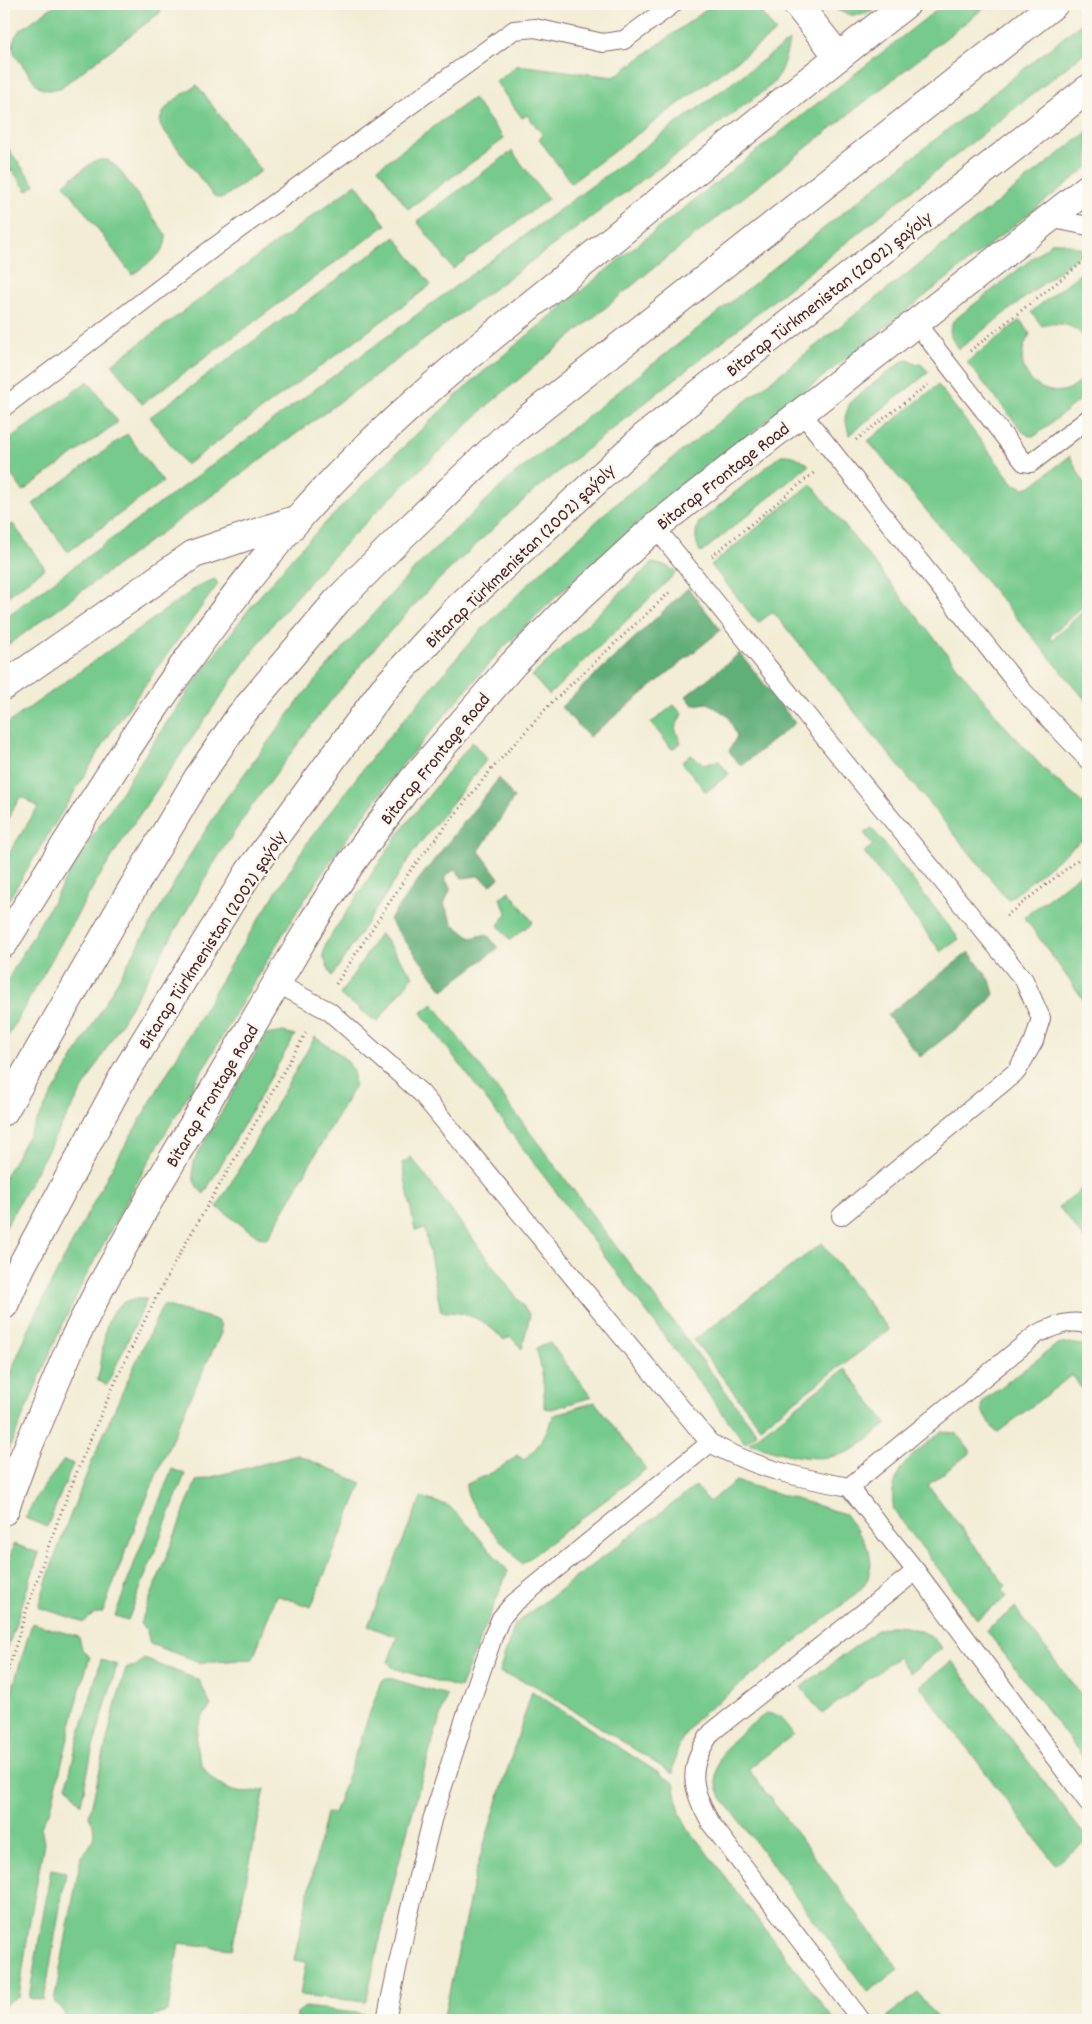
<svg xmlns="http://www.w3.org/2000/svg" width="1092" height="2024" viewBox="0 0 1092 2024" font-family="Dekko,sans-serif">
<rect width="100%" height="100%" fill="#fbf7ec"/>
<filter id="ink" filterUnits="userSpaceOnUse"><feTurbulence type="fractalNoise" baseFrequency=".02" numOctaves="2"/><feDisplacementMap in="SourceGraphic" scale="10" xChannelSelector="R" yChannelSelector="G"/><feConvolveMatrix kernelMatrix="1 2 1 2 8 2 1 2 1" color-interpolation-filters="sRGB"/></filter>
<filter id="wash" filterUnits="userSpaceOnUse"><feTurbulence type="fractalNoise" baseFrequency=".0096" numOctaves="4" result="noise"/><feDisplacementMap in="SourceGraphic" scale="20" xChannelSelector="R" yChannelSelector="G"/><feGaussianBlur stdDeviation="1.12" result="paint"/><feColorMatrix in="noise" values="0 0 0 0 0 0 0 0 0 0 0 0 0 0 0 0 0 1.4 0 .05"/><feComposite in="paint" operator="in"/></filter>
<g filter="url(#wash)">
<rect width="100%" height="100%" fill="#f3edd6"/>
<g fill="#76ca8d" stroke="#60745c">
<path d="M56 4H155L161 12 60 88 49 90 43 89 37 85 15 55 13 48 15 37 19 31Z"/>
<path d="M714 4H755L776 32 571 183 539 139 543 135 527 115 522 118 496 82 518 65 614 77Z"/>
<path d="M842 4H882C865 17 855 19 835 9Z"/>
<path d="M944 4H989L651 270 489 404 376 512 316 574 275 621 225 690 129 830 93 887 4 1043V986L69 873 154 741 201 673 253 604 295 554 356 492 470 383 633 248Z"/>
<path d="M1088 18V50L528 496 433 585 382 640 323 710 248 811 216 860 56 1135 4 1230V1178L195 847 227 797 304 694 364 624 416 567 511 477Z"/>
<path d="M789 41C786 57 782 71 773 84L4 648V618Z"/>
<path d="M197 85 261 171 223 198H217L212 194 160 125C159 106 184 94 197 85Z"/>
<path d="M473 98 504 139 408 209 378 168Z"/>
<path d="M1088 131V167L639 522 560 593 499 652 398 770 333 857 297 911 258 975 134 1187 83 1282 58 1334 4 1461V1387L32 1322 58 1270 109 1173 233 960 309 840 376 752 478 633 541 572 620 500Z"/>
<path d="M4 143 35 185 27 191 12 170 4 176Z"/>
<path d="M512 151 548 199 453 269 417 221Z"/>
<path d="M100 160H107L118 168 166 235C167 255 146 264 132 275L64 184 93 162Z"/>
<path d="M356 184 386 225 142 404 112 364Z"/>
<path d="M395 237 431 285 186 465 150 417Z"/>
<path d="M1053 242H1060L1086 250 959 349C951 339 947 333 953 321Z"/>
<path d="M1088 267V346C1081 326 1061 320 1042 326L1031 312Z"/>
<path d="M1020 320 1030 334C1000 382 1067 416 1088 369V393L1035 436H1029L1023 432 967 362Z"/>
<path d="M907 360 922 365 929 372 849 435 845 417 850 402 901 362Z"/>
<path d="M88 381 118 422 23 491 4 465V443Z"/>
<path d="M938 385 1013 483 1024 488 1031 486 1070 456 1088 491V602L1050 636 1053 639 1088 607V703L868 441Z"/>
<path d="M127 434 163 482 68 552 33 504Z"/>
<path d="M781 455C791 454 802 459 809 465L701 553C695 542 694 534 699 522Z"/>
<path d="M811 484 1004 725 1043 768 1088 808V835L1008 900 773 612 758 623 711 565Z"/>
<path d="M4 520 9 526 13 524 45 568 4 599Z"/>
<path d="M652 563 666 566 677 572 549 695 532 676Z"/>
<path d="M215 579 218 584 111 732 4 907V861L38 807 21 796 4 825V726L200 585Z"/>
<path d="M674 705 682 714 675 728 681 743 672 749 651 723Z"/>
<path d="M472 742 487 759 417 847 332 976 323 956 326 943 399 833Z"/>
<path d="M691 755 705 765 718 760 729 774 706 792 682 762Z"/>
<path d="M872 828 959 939 941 952 864 852 873 845 864 833Z"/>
<path d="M1088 868V1006L1024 917Z"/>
<path d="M509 891 533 922 510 940 498 925 507 914 500 898Z"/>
<path d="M380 933 413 976 377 1022 340 995Z"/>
<path d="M433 1004 757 1433 745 1443 421 1013Z"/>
<path d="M283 1032 295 1035 204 1194C192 1184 191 1173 195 1158L266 1035Z"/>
<path d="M315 1037C334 1051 358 1060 354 1087L269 1236 265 1238 258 1237 217 1207Z"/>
<path d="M411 1157 530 1315 522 1349 510 1336 504 1340C485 1321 469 1311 441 1312L425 1229 415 1230 402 1163Z"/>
<path d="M1088 1184V1244L1059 1207Z"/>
<path d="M822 1243 889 1330 760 1427 694 1340Z"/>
<path d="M132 1299H147L107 1385 97 1380C107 1353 97 1309 132 1299Z"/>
<path d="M163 1305 214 1319 220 1323 221 1333C177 1424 137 1516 103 1612L94 1614 84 1622 38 1607C71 1503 116 1403 163 1305Z"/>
<path d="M550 1343 592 1397 552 1409 544 1408C545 1386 542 1368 536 1348Z"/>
<path d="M1070 1343 1088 1346V1396L1072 1375 997 1433C989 1422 978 1413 984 1400L1056 1345Z"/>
<path d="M845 1369 887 1424C875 1432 863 1446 850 1451 817 1466 781 1453 749 1443Z"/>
<path d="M595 1402 646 1469 522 1564C508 1548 464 1505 466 1484 485 1477 501 1469 517 1455L524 1460C539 1448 547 1432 554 1415Z"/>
<path d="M943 1431 957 1434 971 1452 928 1485 1006 1586 1001 1590 1007 1597 977 1619 894 1511C886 1470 915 1453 943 1431Z"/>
<path d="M298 1455 362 1483 311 1607 276 1595 253 1659 202 1663 150 1644 147 1631 140 1624 196 1481Z"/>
<path d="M64 1460 73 1464 47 1527 25 1518 38 1494Z"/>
<path d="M172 1469 185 1474 128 1620 115 1616 137 1556Z"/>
<path d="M736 1481 845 1514 863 1539 869 1551 871 1564 868 1578 862 1588 852 1597 696 1719C682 1735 674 1753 673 1774L534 1685 499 1672 515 1624 696 1486 709 1502Z"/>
<path d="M421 1497 449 1506 467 1524 508 1571 460 1688 393 1668 388 1662 397 1637 368 1626Z"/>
<path d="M14 1544 39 1553 4 1659V1576Z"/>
<path d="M1015 1608 1088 1704V1764L986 1630Z"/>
<path d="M32 1623 79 1637 82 1649 90 1657 80 1689 50 1812 46 1816 41 1827 44 1843 30 1920 19 1997 10 2000 4 2007V1717Z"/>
<path d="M890 1626C911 1626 929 1631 942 1648L910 1673 898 1657 822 1714 801 1687 877 1630Z"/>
<path d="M144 1659 199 1680 211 1706C173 1745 215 1809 265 1789L232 1949 179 1943 168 2011 146 2020 66 2019 62 2008 54 2002 81 1856C94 1844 98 1832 89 1816L116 1702 126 1668 136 1666Z"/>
<path d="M101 1660 117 1665 92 1751 81 1804 67 1785 76 1747Z"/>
<path d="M952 1661 1088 1840 1055 1864 920 1686Z"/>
<path d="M389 1678 447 1695C415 1797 388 1898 366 2002L300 1995 306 1962 294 1960 326 1812 334 1814 381 1681Z"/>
<path d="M532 1691 674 1783 680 1813 688 1828 834 2020H443L476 1870Z"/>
<path d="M767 1713 781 1716 794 1734 748 1769 899 1969 868 1992 720 1795C705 1754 739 1734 767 1713Z"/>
<path d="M51 1869 66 1872 44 2001 29 1998Z"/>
<path d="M918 1993 939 2020H890L887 2016Z"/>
<path d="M305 2007 365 2014 364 2020H296L297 2013Z"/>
</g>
<g fill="#60ae78" stroke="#556652">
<path d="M688 588 721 630 589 737 561 707Z"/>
<path d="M740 653 795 723 741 766 729 751 737 736 728 716 708 703 693 705 686 696Z"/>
<path d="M499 778 514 798 479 851 499 878 491 885 478 876 462 878 455 869 444 878 451 888 444 904 453 924 471 938 487 934 498 948 443 990 389 920 419 879Z"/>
<path d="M969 952 990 980 994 994 983 1008 920 1057 887 1015Z"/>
</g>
</g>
<g filter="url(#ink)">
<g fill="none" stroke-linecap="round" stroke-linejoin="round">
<defs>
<g id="service">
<path d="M1049 218 1088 226"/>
<path d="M916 323 1024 462 1031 463 1088 419"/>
<path d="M4 407 213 248 514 30 535 28 603 43 624 40 673 4"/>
<path d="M801 412 1021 689 1088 760"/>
<path d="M655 527 842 759 1024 980 1041 1018 1034 1041 1017 1071 841 1216"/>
<path d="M278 984 329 1011 421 1093 710 1443 513 1604 501 1618 494 1634 465 1718 432 1820 408 1917 386 2020"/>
<path d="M710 1443C758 1469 796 1477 849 1487L1037 1334C1053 1327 1071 1318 1088 1325"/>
<path d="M849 1487 916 1571 1088 1802"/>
<path d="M861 2020 712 1825C691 1790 686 1767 712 1732L916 1571"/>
</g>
<g id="minor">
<path d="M797 4 838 56"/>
<path d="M4 686 194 554 298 519"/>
<path d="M4 943C95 797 184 650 297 520 384 420 489 338 592 256 696 171 800 86 906 4"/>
<path d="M4 1511 23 1459 73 1341 100 1288 153 1193 314 920 349 866 412 781 513 664 571 605 655 527 1088 188"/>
</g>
<g id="secondary">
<path d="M4 1111 122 906 198 778 240 716 337 601 404 534 511 432 1054 4"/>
<path d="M4 1305 21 1267 124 1075 249 872 383 690 460 606 644 437 1088 89"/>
</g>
</defs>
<use href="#service" stroke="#856767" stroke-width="20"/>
<use href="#minor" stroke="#856767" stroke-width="30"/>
<use href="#secondary" stroke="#856767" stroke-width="30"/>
<g stroke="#856767" stroke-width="3" stroke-dasharray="1 4" stroke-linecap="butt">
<path d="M970 351 1088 258"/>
<path d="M856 440 930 383"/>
<path d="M712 556 816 471"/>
<path d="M1006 916 1088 852"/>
<path d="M336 984 410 871 490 771 552 702 671 591"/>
<path d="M4 1685C41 1554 92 1424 154 1302 185 1241 222 1182 256 1122 273 1091 289 1060 308 1030"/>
</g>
<use href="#service" stroke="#fff" stroke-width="18"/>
<use href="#minor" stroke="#fff" stroke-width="28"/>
<use href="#secondary" stroke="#fff" stroke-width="28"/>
</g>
</g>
<g text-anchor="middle" stroke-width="4.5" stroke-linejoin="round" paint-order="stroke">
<g font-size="19" fill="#4a1f2b" stroke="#fbf7ec">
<text transform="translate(828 293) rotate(-38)" y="7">Bitarap Türkmenistan (2002) şaýoly</text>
<text transform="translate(722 475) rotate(-38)" y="7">Bitarap Frontage Road</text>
<text transform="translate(519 555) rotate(-44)" y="7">Bitarap Türkmenistan (2002) şaýoly</text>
<text transform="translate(434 758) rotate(-51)" y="7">Bitarap Frontage Road</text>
<text transform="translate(211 939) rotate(-57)" y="7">Bitarap Türkmenistan (2002) şaýoly</text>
<text transform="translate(211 1095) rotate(-59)" y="7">Bitarap Frontage Road</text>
</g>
</g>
<rect width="1092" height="2024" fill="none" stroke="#fbf7ec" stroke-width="20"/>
</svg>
